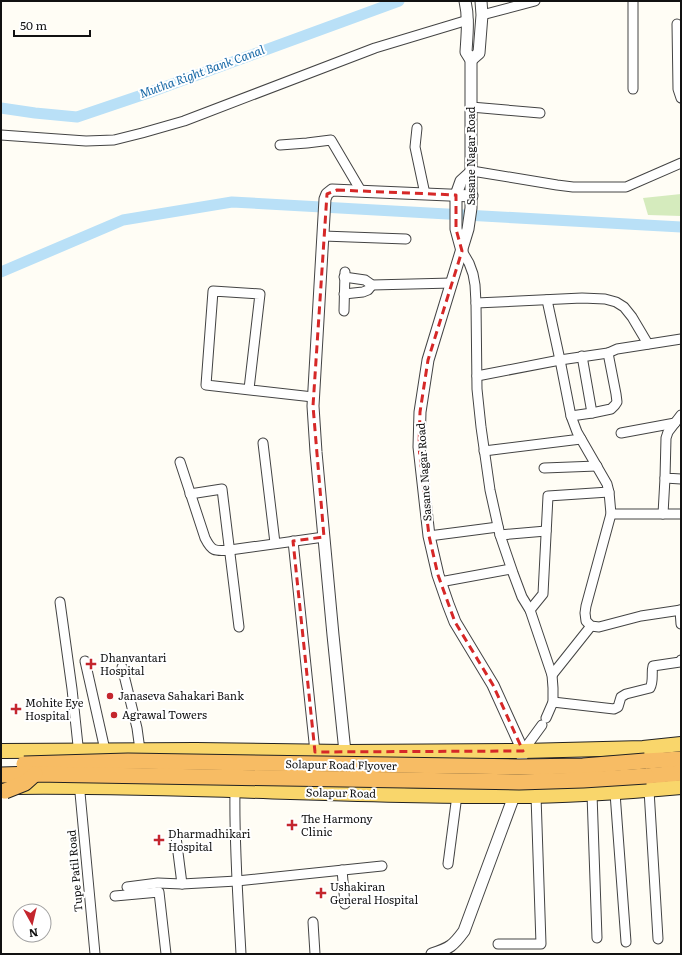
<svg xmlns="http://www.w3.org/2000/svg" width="682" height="955" viewBox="0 0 682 955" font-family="Literata,serif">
<rect width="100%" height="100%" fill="#fffdf5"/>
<path fill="#d5ebbd" d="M681 194V216L648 215 643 198Z"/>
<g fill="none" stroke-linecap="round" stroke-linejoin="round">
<g stroke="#b9e0f7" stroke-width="11">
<path d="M1 108 35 113 77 117 148 93 399 1"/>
<path d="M1 272 123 220 232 202 681 227"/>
</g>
<defs>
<g id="minor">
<path d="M633 1V89"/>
<path d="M482 15 535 1"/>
<path d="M677 24 678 89 681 98"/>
<path d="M471 107 540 113"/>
<path d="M417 128 415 147 425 194"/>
<path d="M1 135 86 141 114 140 142 133 184 121 375 48 468 20"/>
<path d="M280 145 307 143 331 140 361 191"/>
<path d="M472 171 557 185 573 187H626L681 163"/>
<path d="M323 236 406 239"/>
<path d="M462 251 469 263 473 274 475 285 476 303 477 389 481 427 490 490 500 535 513 573 522 597 530 610 552 675 553 688V702L546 718"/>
<path d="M344 277 365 280 372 285 452 283"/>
<path d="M344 294 363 292 368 290 372 285"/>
<path d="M547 300 560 360 571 416 577 432 607 484 609 492 611 514 586 606 585 613 586 621 591 626 599 627 641 616 681 610"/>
<path d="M476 303 582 298 605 299 616 302 624 307 632 317 648 344"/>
<path d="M344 311 345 272"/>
<path d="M582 356 592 413"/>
<path d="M477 376 560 360 608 353 617 349 681 339"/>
<path d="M249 389 260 294 213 291 206 385 313 397"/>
<path d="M681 415 668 432 666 438 665 478 681 479"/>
<path d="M571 416 592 413 611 409 615 405 617 402 616 394 608 353"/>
<path d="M621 433 675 423"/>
<path d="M263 443 275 543"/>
<path d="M484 451 581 439"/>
<path d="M180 462 205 538C212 552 215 551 230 550L324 537"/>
<path d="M544 468 597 466"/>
<path d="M190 494 222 489 239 627"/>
<path d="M611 514H681"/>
<path d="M663 514 665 478"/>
<path d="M500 535 546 531"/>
<path d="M429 536 498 527"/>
<path d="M293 541 315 752"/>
<path d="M440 582 511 569"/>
<path d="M60 602 72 689 79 755"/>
<path d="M530 610 543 594 548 496 609 492"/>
<path d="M680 610 681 624"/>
<path d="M85 661 105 750"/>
<path d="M122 667 137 728 140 750"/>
<path d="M552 675 591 626"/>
<path d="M553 702 614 709 618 707 621 697 626 694 650 688C654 681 651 673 653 666L680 662 681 660"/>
<path d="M523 751 542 725"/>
<path d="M79 782 95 954"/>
<path d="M235 790C234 845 238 899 241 954"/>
<path d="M649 790 658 939"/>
<path d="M615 793 626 942"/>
<path d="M592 794 597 938"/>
<path d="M176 837 182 884"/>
<path d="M448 864 457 795"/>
<path d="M342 870 345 904"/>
<path d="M127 887 158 883 182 884 237 881 382 866"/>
<path d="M115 896 159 892 166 954"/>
<path d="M313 922 315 954"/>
<path d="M498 944H541L536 796"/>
</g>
<g id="tertiary">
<path d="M465 1C469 18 467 35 466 52L471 60V208L468 229 428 360 420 412 419 447 429 536 438 575 448 604 455 622 493 685 523 751 522 757"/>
<path d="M471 60 479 53 482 15 481 1"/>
<path d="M462 251 456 229V195L461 181 472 171"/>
<path d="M345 752 333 635 316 452 313 406 325 199 327 194 332 190 472 196"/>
<path d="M432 954C450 948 453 946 464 931L514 796 515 790"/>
</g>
<g id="primary">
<path d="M1 751 196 750 345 752 523 751 643 748 681 744"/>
<path d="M14 787C180 785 347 797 514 796 570 796 625 792 681 787"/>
</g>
<g id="trunk">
<path d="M645 761 681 759"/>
<path d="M646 776 681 773"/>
</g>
</defs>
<use href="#minor" stroke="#444" stroke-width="11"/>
<use href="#tertiary" stroke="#444" stroke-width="13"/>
<use href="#primary" stroke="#222" stroke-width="16"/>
<use href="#trunk" stroke="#222" stroke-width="17"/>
<use href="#minor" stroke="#fff" stroke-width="9"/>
<use href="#tertiary" stroke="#fff" stroke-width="11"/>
<use href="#primary" stroke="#f9d66b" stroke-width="14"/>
<use href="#trunk" stroke="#f7bc64" stroke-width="15"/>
<defs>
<g id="trunk-bridge">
<path d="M24 764 128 761 519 767 583 766 645 761"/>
<path d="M1 775 35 774 519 782 583 780 646 776"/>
<path d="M5 791 25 783 35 774"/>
</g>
</defs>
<use href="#trunk-bridge" stroke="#222" stroke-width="17" stroke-linecap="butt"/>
<use href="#trunk-bridge" stroke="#f7bc64" stroke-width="15"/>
</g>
<path fill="none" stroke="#d62828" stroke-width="3" stroke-dasharray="8 5" stroke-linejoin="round" d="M337 190 456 195V229L462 251 428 360 420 412 419 447 429 536 438 575 455 622 493 685 523 751 315 752 293 541 324 537 313 406 327 194Z"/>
<g fill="#c4262e" stroke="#fff" stroke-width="1.5">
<path d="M89 658h4v4h4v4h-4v4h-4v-4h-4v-4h4z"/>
<circle cx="110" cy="696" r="4"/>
<path d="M14 703h4v4h4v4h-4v4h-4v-4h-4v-4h4z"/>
<circle cx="114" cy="715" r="4"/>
<path d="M290 819h4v4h4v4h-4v4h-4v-4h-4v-4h4z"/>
<path d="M157 834h4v4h4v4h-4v4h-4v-4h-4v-4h4z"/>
<path d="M319 887h4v4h4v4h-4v4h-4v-4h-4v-4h4z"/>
</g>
<g text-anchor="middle" stroke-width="4" stroke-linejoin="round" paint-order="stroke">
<g font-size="11" fill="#111" stroke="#fff">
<text transform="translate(471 156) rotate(-90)" y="4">Sasane Nagar Road</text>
<text transform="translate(424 472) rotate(-94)" y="4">Sasane Nagar Road</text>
<text transform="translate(341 765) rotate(1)" y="4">Solapur Road Flyover</text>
<text transform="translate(341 793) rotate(1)" y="4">Solapur Road</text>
<text transform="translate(75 871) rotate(-95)" y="4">Tupe Patil Road</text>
</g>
<g font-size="11" fill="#111" stroke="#fff" text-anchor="start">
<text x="100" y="662">Dhanvantari<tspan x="100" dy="13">Hospital</tspan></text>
<text x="118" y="700">Janaseva Sahakari Bank</text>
<text x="25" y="707">Mohite Eye<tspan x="25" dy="13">Hospital</tspan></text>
<text x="122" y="719">Agrawal Towers</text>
<text x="301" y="823">The Harmony<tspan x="301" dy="13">Clinic</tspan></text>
<text x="168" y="838">Dharmadhikari<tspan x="168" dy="13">Hospital</tspan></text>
<text x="330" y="891">Ushakiran<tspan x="330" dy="13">General Hospital</tspan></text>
</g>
<g font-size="12" font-style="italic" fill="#1768a6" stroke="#fff">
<text transform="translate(202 72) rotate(-20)" y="4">Mutha Right Bank Canal</text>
</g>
</g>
<rect width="682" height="955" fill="none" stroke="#111111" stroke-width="4"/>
<g transform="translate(32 923) rotate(172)"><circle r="19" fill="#ffffff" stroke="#a0a0a0"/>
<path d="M0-3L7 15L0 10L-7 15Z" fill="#c4262e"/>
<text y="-6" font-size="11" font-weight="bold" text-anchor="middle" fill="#111111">N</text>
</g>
<path d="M14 30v6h76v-6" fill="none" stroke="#111111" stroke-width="2"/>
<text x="20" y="30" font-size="12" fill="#111111" stroke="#ffffff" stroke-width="3" paint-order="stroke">50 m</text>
</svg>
